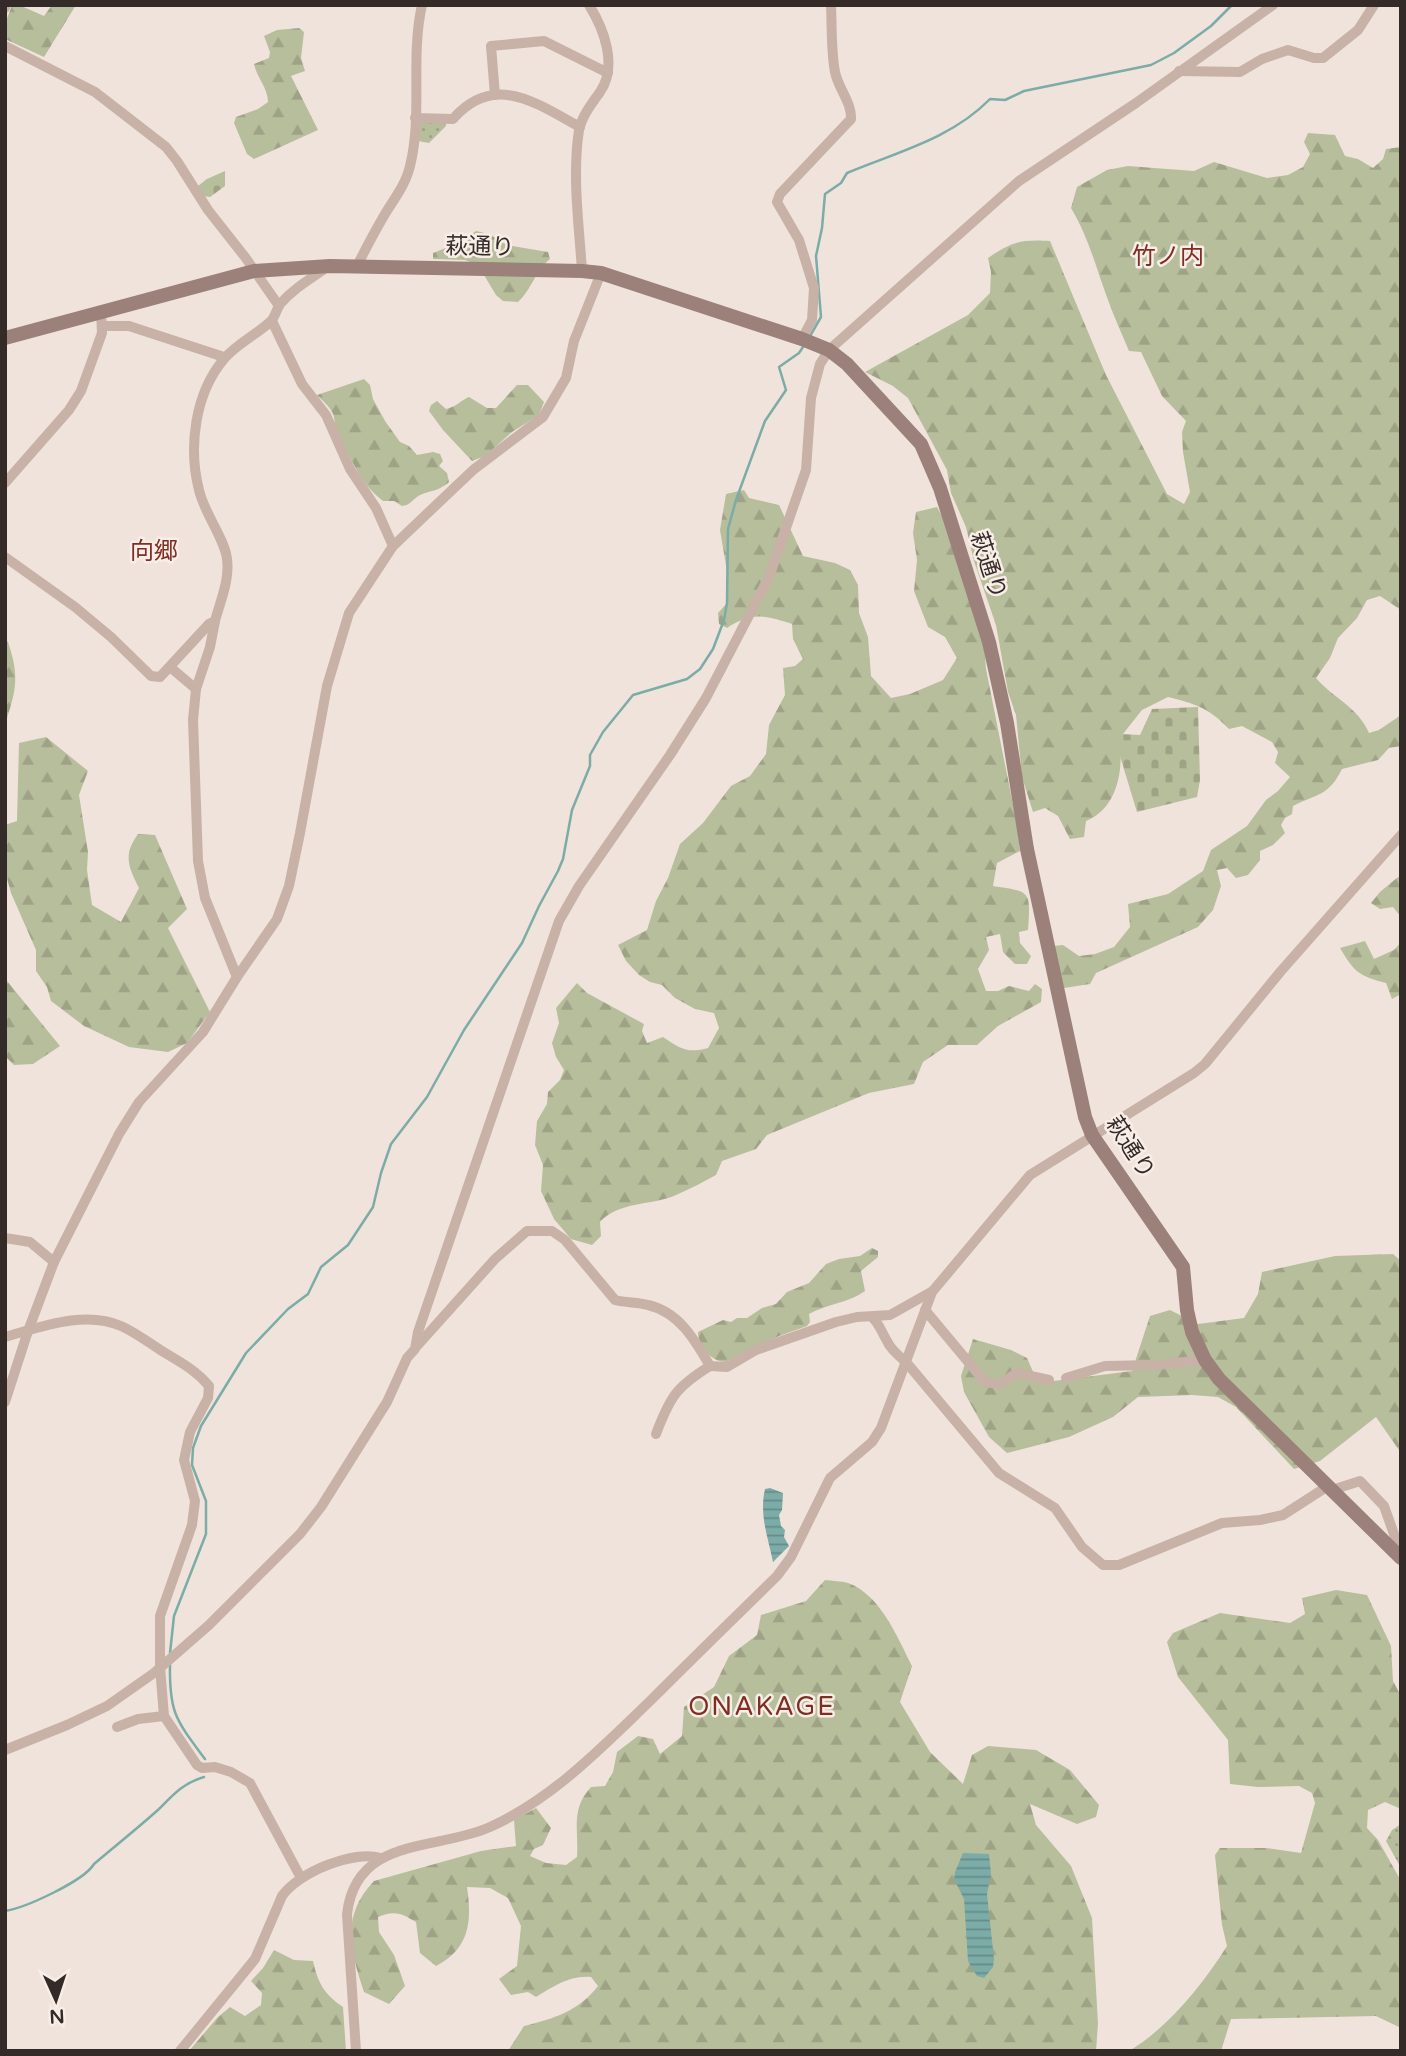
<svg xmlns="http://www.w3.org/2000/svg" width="1406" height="2056" viewBox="0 0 1406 2056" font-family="'Varela Round','Noto Sans JP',sans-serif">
<defs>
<pattern id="grass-dots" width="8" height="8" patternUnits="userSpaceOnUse" patternTransform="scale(1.75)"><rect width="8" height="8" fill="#b7be9b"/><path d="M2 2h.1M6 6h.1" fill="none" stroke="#9ea386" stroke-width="1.8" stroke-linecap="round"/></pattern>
<pattern id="forest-firs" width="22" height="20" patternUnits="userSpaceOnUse" patternTransform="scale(1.75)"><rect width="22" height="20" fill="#b7be9b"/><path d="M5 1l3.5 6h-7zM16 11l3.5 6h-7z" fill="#9ea386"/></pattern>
<pattern id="cemetery-stones" width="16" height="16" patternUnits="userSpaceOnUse" patternTransform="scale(1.75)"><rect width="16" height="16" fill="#b7be9b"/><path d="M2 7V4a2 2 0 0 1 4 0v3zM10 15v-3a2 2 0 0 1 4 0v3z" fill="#9ea386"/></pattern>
<pattern id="water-rules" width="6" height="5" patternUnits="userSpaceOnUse" patternTransform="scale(1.75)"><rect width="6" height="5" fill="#7baca7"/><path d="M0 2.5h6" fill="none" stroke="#668c88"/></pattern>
</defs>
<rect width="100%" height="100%" fill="#f0e3db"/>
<g fill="url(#grass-dots)">
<path d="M420 121 446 122V126L429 143 418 141Z"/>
<path d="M1401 1824V1868L1386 1841 1392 1830Z"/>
</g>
<g fill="url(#forest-firs)">
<path d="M12 5H19L44 16 52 5H76L44 57 5 39V24Z"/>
<path d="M299 28 304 32 301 58 305 71 291 76 318 130 254 159 247 154 234 123 236 117 258 109 268 102C268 88 257 78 254 64L269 58 270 52 264 36 277 30Z"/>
<path d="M1308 133 1335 135 1345 156 1358 159 1373 168 1383 159 1386 149 1401 147V610L1380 596 1367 600 1357 618 1338 638 1330 658 1316 678C1333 698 1358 707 1369 733L1379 730 1401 715V746L1389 748 1378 760 1342 769C1328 797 1318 793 1293 806L1292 814 1285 818 1281 825 1285 833 1273 845 1260 851V860L1248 875 1236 878 1227 868 1217 870 1221 886 1213 910 1198 927 1096 973 1090 984 1064 988 1053 946 1063 945 1079 956 1095 954 1114 947 1130 927 1128 904 1168 894 1203 871 1211 850 1247 826 1266 800 1278 791 1290 777 1275 763 1278 752 1272 742 1242 726 1229 729C1209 708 1196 704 1168 697L1142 710 1119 739C1124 769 1118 808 1086 821L1084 837 1070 839 1058 816 1045 808 1033 812 1022 777 1016 715 1008 692 996 625 974 561 966 527 951 493 947 470 908 398 893 386 865 372 968 315 990 293 991 272 988 258C1011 242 1021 239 1050 241L1106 375 1167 494 1184 504 1190 492 1183 452 1182 432 1186 421 1162 396 1141 352 1129 351C1122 334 1114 317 1108 300 1096 268 1089 238 1071 208L1077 187 1107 170 1128 166 1194 171 1214 162 1267 178 1288 175 1303 167 1310 154 1304 142Z"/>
<path d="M476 231 489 234 507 245 548 252 550 259C535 271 532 289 518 302L503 301 496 295 478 265 465 260 433 259V253L461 242Z"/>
<path d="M364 379 370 385 373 399 385 421 400 442 409 446 417 455 433 452 440 454 443 461 439 466 447 473 449 482C437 493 427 490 417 497 410 502 410 505 402 506L394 501H383C358 482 350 455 336 428 334 423 335 416 332 412 329 406 322 400 317 395Z"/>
<path d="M517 385H528L544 402 539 415 512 432 485 456 472 461 443 430 429 411 431 405 437 401 446 409C456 407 460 401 469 397L487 408H496Z"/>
<path d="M744 490 749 498 779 505 803 556 835 563 850 570 858 585 859 613 868 637 871 676 891 698 910 694 943 680 957 658 945 637 928 627 914 591 917 560 913 533 916 512 937 507 948 527 984 644 986 669 1018 830 1020 851 997 863 993 886C1030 892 1031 889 1028 930L1019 932 1020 943 1031 956 1027 964H1015L1003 952 1000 934 986 937 989 950 978 969 986 991H998L1009 986 1029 991 1035 984 1042 989 1041 1002 998 1026 977 1045H948L923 1062 914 1084 869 1093 767 1135 756 1149 722 1161 716 1175C703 1182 690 1189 676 1195 651 1206 619 1201 600 1222L601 1236 592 1245 571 1239 554 1219 541 1191 543 1165 535 1145 537 1121 547 1104 548 1092 560 1080 564 1070 556 1057 552 1043 559 1023 556 1008 577 983 587 993 644 1024 642 1031 647 1043 663 1037C679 1048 688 1054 708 1048L719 1028 714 1013 695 1009 675 998 662 985 650 982 639 975 626 961 618 945 647 930 656 901 668 878 680 844 703 823 731 786 750 776 766 754 769 725 785 695 783 668 795 666 803 659 793 639 792 624C765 615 751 612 727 628L719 624 718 613 728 602V577L720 530 726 494Z"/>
<path d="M5 641 8 642C20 678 16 690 5 725Z"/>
<path d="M46 737 88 771 79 795 88 852 87 870 92 905 121 922 139 888C128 866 123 855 138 834L155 835 187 909 168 928 210 1012 187 1043 168 1052 129 1047 84 1026 51 1001 47 987 36 971V950L11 893 5 871V825L17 821 19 743Z"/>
<path d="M1398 877 1401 879V917L1393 907 1380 909 1371 903 1380 892Z"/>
<path d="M1365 941 1374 959 1394 950 1401 942V994L1392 999 1386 983C1359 976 1354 972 1340 948Z"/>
<path d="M5 974 7 981 60 1046 33 1064 14 1065 5 1056Z"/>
<path d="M872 1248 878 1251V1257L861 1271 865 1291C849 1303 826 1304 809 1314L810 1322 807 1326 779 1336 726 1362C711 1362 698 1346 698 1332L723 1320 731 1322 737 1318H747L762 1308 776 1304 787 1292 809 1283 826 1264 839 1259 860 1256Z"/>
<path d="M1393 1254 1401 1261V1453L1376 1417 1320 1461 1294 1469 1236 1407 1218 1397 1192 1395 1138 1397 1113 1417 1069 1437 1007 1453 989 1437 964 1392 961 1376 973 1339 1011 1350 1027 1358 1038 1383 1132 1371 1150 1316 1170 1310 1198 1324 1244 1318 1258 1294 1262 1272 1335 1256Z"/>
<path d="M825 1580C832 1581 841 1581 848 1583 881 1595 897 1637 912 1666L900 1702 930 1752 963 1784 972 1755 988 1746 1036 1750 1070 1770 1099 1805 1096 1817 1077 1824 1030 1804 1036 1825 1071 1866 1092 1918 1098 2024 1096 2051H508L524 2026C553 2019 579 2011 598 1986L591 1977C570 1975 554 1986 536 1997L528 1992 511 1995 499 1979 517 1966 521 1926 508 1898 490 1888 467 1887C472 1921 470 1948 436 1966L420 1953 416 1922C402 1913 393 1910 378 1917L379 1932 394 1955 405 1986 389 2004 364 1992C350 1950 341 1915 374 1881L481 1851 516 1846 514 1820 536 1808 551 1828 543 1845 534 1849 530 1856 546 1863 566 1865 577 1857C579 1829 570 1810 591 1787L605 1786 613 1772 617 1752 638 1736 653 1739 660 1754 682 1736 684 1707 714 1687 729 1656 757 1635 761 1615 806 1601Z"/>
<path d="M1336 1590 1367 1595 1391 1646 1393 1681 1401 1696V1809L1385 1802 1368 1810 1367 1828 1378 1840 1401 1881V2028L1376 2016 1231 2019 1221 2051H1129C1168 2028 1203 1984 1227 1946L1222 1925 1215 1855 1220 1848H1266L1301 1853 1315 1803 1312 1793 1299 1786 1258 1787 1230 1784 1228 1740 1178 1677 1167 1642 1173 1633 1220 1613 1290 1623 1305 1614 1302 1598Z"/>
<path d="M274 1950 294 1960 313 1961C318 1983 324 1994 343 2007L346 2051H189L217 2018 230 2007 245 2016 261 2005 262 1993 251 1981 263 1968Z"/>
</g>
<g fill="url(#cemetery-stones)">
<path d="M225 171V186L210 197 203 196 198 186 207 179Z"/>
<path d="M1198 707 1200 780 1197 797 1137 812 1116 743 1120 734 1140 735 1152 709Z"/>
</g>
<g fill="url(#water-rules)">
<path d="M770 1488 783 1493 782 1510 779 1515 781 1526 785 1530 784 1537 789 1546 773 1562C768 1537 759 1515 765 1489Z"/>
<path d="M963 1853 989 1854 991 1874 987 1894 994 1959 993 1967 984 1978 977 1976 968 1961 964 1899 954 1879 955 1872Z"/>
</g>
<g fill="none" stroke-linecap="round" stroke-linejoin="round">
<g stroke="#7baca7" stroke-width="2.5">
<path d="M810 336 821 317 816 256 822 228 825 194 841 183 847 173C897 152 951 139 990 99L1005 100 1024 91 1151 65 1174 53 1211 26 1232 5"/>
<path d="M170 1653 174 1616 206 1534V1501L192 1465 193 1448 201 1426 246 1353 288 1309 308 1294 321 1267 348 1245 373 1207 381 1173 391 1144 427 1097 464 1030 522 943 539 906 558 871 563 859 572 810 590 766V755L603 732 633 695 687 679 700 669 713 649 724 620 727 603 728 529 736 500 765 421 786 390 779 367 799 353 805 344"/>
<path d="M170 1664C169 1713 176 1720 205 1759"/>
<path d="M5 1911C25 1908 84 1881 94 1864 115 1846 138 1828 159 1809 173 1795 183 1783 204 1777"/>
</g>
<g stroke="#c8b2a7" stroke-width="10">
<path d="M5 8 6 5"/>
<path d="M5 46 95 92 166 147 177 161 208 210 245 257 279 306"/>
<path d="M1179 71 1240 72 1262 59 1288 50 1314 58H1323L1358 30 1374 5"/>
<path d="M495 95 491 46 544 41 608 73"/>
<path d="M415 118 453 119C494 72 536 103 580 127"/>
<path d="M357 266C366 248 375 231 385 214 394 199 406 184 410 166 423 114 410 58 422 5"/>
<path d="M582 271C579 224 572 176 579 130 582 116 592 103 600 92 618 66 604 29 589 5"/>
<path d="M272 321 302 384 326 415 350 469 376 508 393 546"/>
<path d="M103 326H129L224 357"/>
<path d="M802 339 812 320 814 288 799 240 777 202 780 194 851 119C852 103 838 88 835 72 831 51 832 27 831 5"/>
<path d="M5 483 69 410 81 391 102 333 101 312"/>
<path d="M5 557 75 607 111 637 151 676 160 677 209 624 215 621C220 602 230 580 227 559 225 539 204 513 199 490 188 447 195 393 224 359 236 344 256 335 270 322 275 318 276 310 280 304 293 289 310 279 326 268"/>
<path d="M215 621 210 647 196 689 193 720 198 861 205 898 237 977"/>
<path d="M170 667 196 689"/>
<path d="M5 1238 30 1242 54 1262"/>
<path d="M925 1310 985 1382 1000 1384 1017 1373 1049 1380"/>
<path d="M872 1317C880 1325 881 1331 887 1341 891 1350 899 1356 906 1362L999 1473 1055 1508 1082 1547 1103 1565H1119L1222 1523 1260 1520 1283 1515 1328 1486"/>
<path d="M5 1337C41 1327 85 1310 121 1326 135 1332 149 1343 162 1351 180 1362 196 1370 209 1386L208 1398 190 1432 184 1460 195 1501 192 1525 160 1616V1667L164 1716 197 1765 202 1768 215 1767 231 1772 250 1783 301 1878"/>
<path d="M417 1346 495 1259 527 1231H552L565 1240 615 1300C626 1303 637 1302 648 1305 679 1312 695 1340 710 1366L727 1367 756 1350 836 1322 857 1317 890 1315 931 1292"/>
<path d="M1066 1378 1105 1366 1156 1365 1205 1360"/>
<path d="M5 1402 28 1331 54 1262 119 1134 139 1102 203 1032 237 977 277 919 289 886 300 833 327 686 349 613 393 546 473 470 543 417 566 378 574 341 601 273"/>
<path d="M656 1434C670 1397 676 1387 710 1366"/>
<path d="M1332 1490 1360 1481 1384 1506 1401 1554"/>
<path d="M117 1727 138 1719 164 1716"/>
<path d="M5 1750 67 1725 107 1706 154 1673 209 1625 300 1534 321 1507 387 1402 407 1358 415 1349 418 1332 559 921 579 886 670 755 706 698 769 577 806 470 811 398 820 364 829 350 1019 181 1136 103 1273 5"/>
<path d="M180 2051 255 1959 282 1896C299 1872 353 1850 381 1858"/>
<path d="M356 2051 347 1914C356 1836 436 1851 490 1827 552 1799 600 1749 648 1703 691 1660 734 1618 777 1576L791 1557 830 1478 872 1442 881 1428 932 1292 1030 1175 1194 1073 1205 1064 1281 971 1401 835"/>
</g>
<path stroke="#9b8179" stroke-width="14" d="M5 338 254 271 330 266 582 271 601 273 802 339 829 350 847 364 921 444 940 488 989 642 1007 723 1027 849 1085 1117 1092 1135 1183 1267 1187 1310 1192 1332 1205 1360 1219 1379 1401 1558"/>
</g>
<g text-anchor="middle" stroke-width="5" stroke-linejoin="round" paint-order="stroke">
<g font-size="23" fill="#342a27" stroke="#f8eee7">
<text transform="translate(480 246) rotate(1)" y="8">萩通り</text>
<text transform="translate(989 565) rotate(72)" y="8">萩通り</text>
<text transform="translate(1131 1147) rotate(57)" y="8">萩通り</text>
</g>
<g font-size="24" fill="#7f2e24" stroke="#f8eee7">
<text x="1168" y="264">竹ノ内</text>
<text x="154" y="559">向郷</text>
</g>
<g font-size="26" letter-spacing="2" fill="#7f2e24" stroke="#f8eee7">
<text x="762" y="1715">ONAKAGE</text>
</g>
</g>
<rect width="1406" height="2056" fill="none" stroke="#342a27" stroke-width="14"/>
<g transform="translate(56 2000) rotate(177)" stroke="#f8eee7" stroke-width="5" paint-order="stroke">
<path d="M0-5L12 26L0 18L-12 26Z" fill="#342a27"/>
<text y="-10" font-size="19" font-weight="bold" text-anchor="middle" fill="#342a27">N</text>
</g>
</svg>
